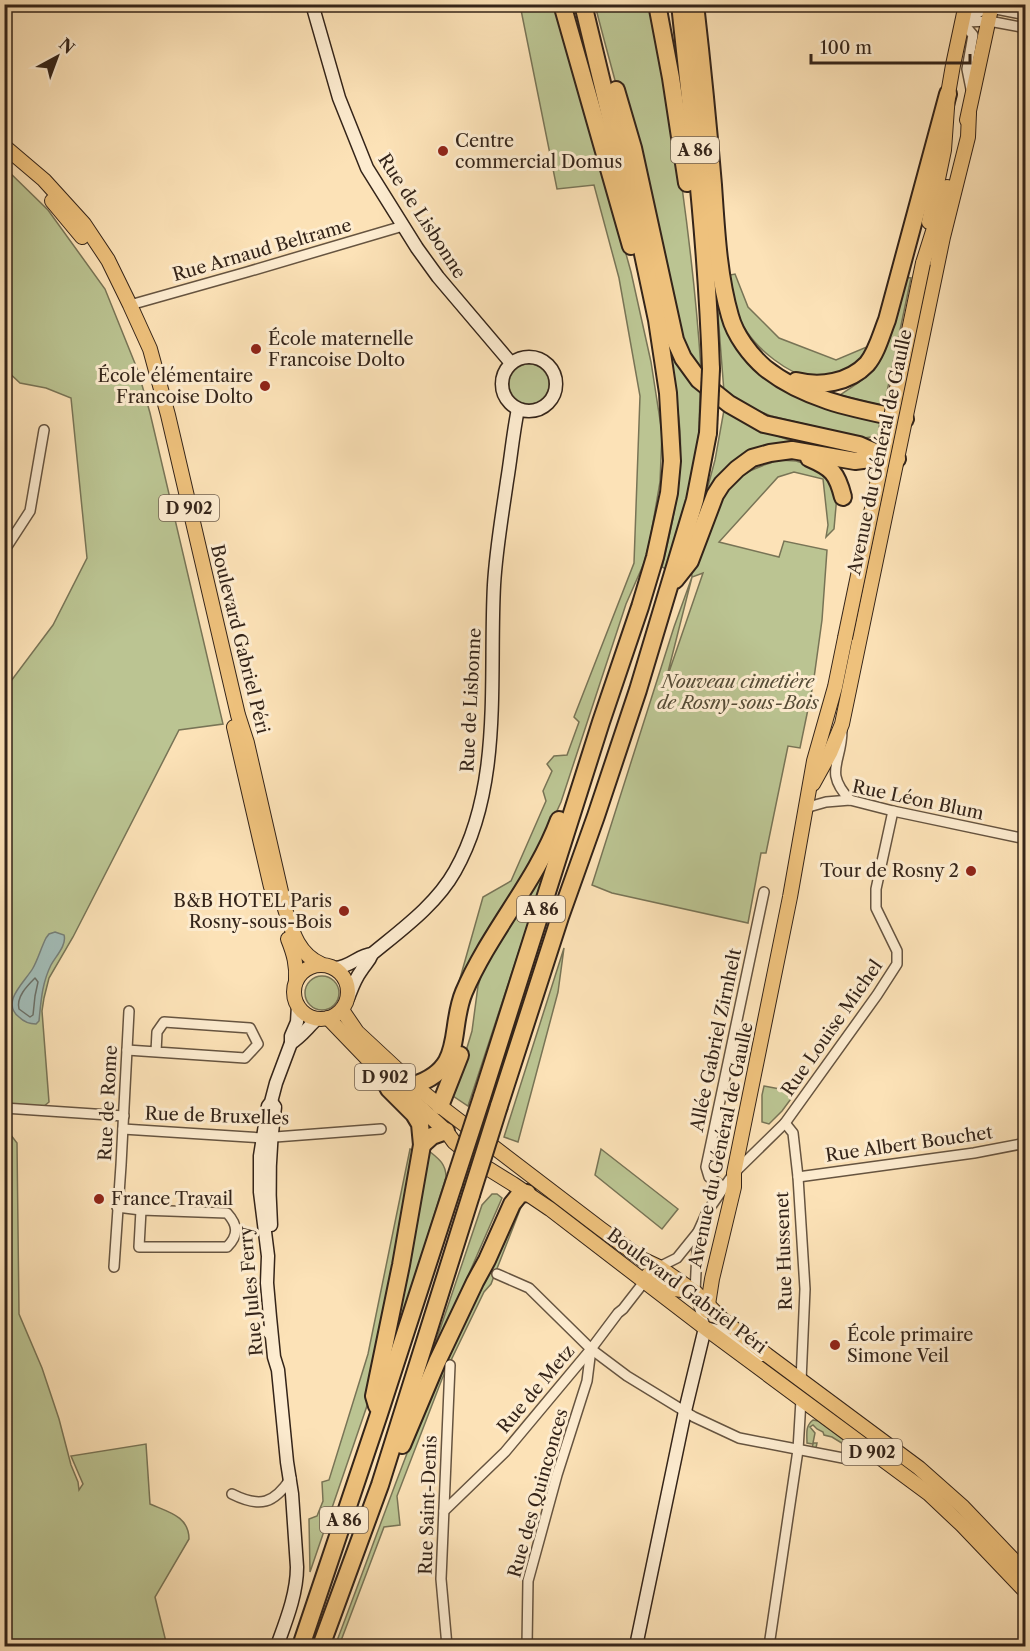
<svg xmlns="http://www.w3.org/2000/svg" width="1030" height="1651" viewBox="0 0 1030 1651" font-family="'Libre Caslon Text',serif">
<rect width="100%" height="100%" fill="#fce2b7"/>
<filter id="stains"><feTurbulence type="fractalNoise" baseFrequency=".00333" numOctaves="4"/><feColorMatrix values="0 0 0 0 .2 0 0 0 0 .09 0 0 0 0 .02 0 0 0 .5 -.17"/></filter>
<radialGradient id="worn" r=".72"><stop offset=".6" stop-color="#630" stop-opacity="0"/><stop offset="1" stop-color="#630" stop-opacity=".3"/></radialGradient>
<g fill="#bbc492" stroke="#787456" stroke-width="1.5" fill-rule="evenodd">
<path d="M520 5H557L631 272 651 362 662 433 660 482 650 540 644 563 626 604 561 802 545 837 531 862 459 982 483 897 511 881 546 801 543 791 552 771 547 764 554 756 567 755 579 722 574 717 634 563 640 396 619 278 594 185 557 189Z"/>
<path d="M595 5H653C674 125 693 247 701 369 671 339 667 281 657 240 638 161 615 83 595 5Z"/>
<path d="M5 168 48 210 105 289 138 371 150 413 223 724 179 730 73 937 49 978 44 998 42 1011 49 1102 43 1107 6 1105 5 1122V689L53 625 87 558 71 398 46 388 20 383 5 369Z"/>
<path d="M735 274 748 307 779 338 836 360 869 346C866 358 863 359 853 366 841 374 824 380 809 377 787 373 759 350 747 332 736 316 733 294 730 275Z"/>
<path d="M904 277 911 278 884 406 840 395C854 385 870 377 879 362 891 343 898 300 904 277Z"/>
<path d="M717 302 734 342 750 364 880 421 878 436 864 438 771 416 747 406 724 392Z"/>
<path d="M669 348 684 371 700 391 699 432 693 475 666 569 662 567C673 522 683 477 680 431 678 403 672 376 669 348Z"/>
<circle cx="529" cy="384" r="20"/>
<path d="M724 410 757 429 795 442 780 443 762 447 708 501H704L715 460Z"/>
<path d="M778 460 796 461 828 471 837 495 834 529 826 537 828 525 823 479 794 472 778 477 719 542 779 557 784 541 827 550 822 620 813 685 800 748 788 746 766 853H761L748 923 612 893 592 885 674 627 692 577 691 566C704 535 716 488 748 472 757 467 768 464 778 460ZM703 573 669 672H668L692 577Z"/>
<path d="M547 866 468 1106 450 1094 463 1061 472 1031 478 986 487 957 544 867Z"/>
<path d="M564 948 558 992 518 1142 504 1137Z"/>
<circle cx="322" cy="993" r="17"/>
<path d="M764 1086 796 1092 782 1111 769 1124 762 1122V1095Z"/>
<path d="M4 1126 17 1143 19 1314 42 1368 59 1419 71 1465 78 1482 79 1490 83 1484 71 1456 146 1444 150 1504C168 1512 189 1516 189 1539L155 1597 167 1646H5Z"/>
<path d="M410 1149 415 1151 370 1397 310 1572 309 1519 317 1516 323 1501 322 1482 329 1480 368 1354Z"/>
<path d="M601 1149 678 1209 662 1229 595 1175Z"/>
<path d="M429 1151C439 1159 446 1164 446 1177L400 1325 396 1324Z"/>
<path d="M492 1194H497L502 1198 437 1347 433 1350 482 1205Z"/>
<path d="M521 1207 491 1284 484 1292 442 1379 397 1496 400 1525 384 1527 339 1646H335C367 1563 396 1478 430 1395 457 1331 491 1269 521 1207Z"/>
<path d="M813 1420 818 1421 849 1444V1452H845V1445L832 1437 824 1435 823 1432 817 1429 813 1425 810 1427 815 1433 813 1443H817L816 1448H812L813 1444 807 1443C807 1434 805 1426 813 1420Z"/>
</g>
<path fill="#a2bcb7" stroke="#767f78" stroke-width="1.5" d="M55 932 64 935C67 945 56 956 51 965 42 983 41 1001 39 1021L36 1024C29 1024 24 1022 19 1017 0 1002 25 982 33 968 38 959 41 948 46 938L49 934Z"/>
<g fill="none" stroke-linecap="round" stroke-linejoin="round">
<path stroke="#6b7068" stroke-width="1.5" d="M35 978 38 982 35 996 33 1015 30 1017 19 1009C16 997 27 986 35 978Z"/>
<defs>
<g id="street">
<path d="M962 22 973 35 967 69 971 89"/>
<path d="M962 22 981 11 991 8 1026 15"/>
<path d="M966 22 989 21 1026 28"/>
<path d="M130 305 247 272 403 226"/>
<path d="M4 551 30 511 44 430"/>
<path d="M842 730C842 763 823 771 850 800"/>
<path d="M805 808 826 802 850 800 893 811 1026 839"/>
<path d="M127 1050 245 1058 258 1044 250 1028 164 1022 157 1032 156 1052"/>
<path d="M4 1108 124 1116"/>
<path d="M785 1123 793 1133 798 1177 805 1289 801 1381"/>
<path d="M123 1129 262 1138 381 1129"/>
<path d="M798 1177 974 1153 1026 1143"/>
<path d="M724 1187 709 1177 706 1167 764 892"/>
<path d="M117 1207 141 1210"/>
<path d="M141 1210 227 1213C238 1225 239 1235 227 1247H139Z"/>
<path d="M698 1232 695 1292 705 1327"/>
<path d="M114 1267 121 1165 129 1011"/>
<path d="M659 1267 677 1258 698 1232 707 1212 734 1173 785 1123 877 995 897 964V951L876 908V889L893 811"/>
<path d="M497 1274 529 1288 591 1349 627 1376 694 1417 739 1438 848 1459C857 1456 864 1454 868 1444"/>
<path d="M254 1327 267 1332 273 1339"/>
<path d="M232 1494C260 1508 274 1504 291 1478"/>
<path d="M444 1511 505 1452 591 1349 618 1313 623 1309 644 1282"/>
<path d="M447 1646 441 1579 450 1365"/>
<path d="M527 1646 528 1581 557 1475 587 1381 591 1349"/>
<path d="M769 1646 798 1450 801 1400"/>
</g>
<g id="secondary">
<path d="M312 4 339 98 367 168 417 248 438 277 511 363"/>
<circle cx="529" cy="384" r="27"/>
<path d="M335 968C351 967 358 955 372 954"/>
<path d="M348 998C352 988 355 979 361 971 365 964 369 962 372 954 401 930 436 905 455 871 503 786 489 679 494 585 496 550 502 516 507 481 511 457 513 433 518 409"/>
<path d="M291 1043C301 1037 308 1027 317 1019"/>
<path d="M271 1225C268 1183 269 1149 275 1107L272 1103"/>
<path d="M277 1646C286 1621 297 1594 297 1567L292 1494 287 1462 278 1370 274 1357 270 1317 267 1283 268 1256 260 1192V1156L268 1106 271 1102 276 1083 291 1043V1036L297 1022 298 1006"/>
<path d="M636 1646 685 1411 705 1328 727 1333 755 1355H767"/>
</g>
<g id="primary">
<path d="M967 120 992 4"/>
<path d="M4 146 44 180 84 224 108 260 130 305 150 349 168 415 238 715 247 743 285 909C292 931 298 954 321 964"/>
<path d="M52 201 82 237"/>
<path d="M929 222 944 150 948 94 953 65 966 4"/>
<path d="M923 263 947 187"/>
<path d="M234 727 271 887"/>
<path d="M813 784 830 753 842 724 943 237 968 137 969 113"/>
<path d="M288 939C294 954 297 965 296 981"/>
<circle cx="321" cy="992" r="27"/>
<path d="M342 1010 357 1032 414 1085 440 1106 601 1229 642 1259 659 1267 695 1292 722 1319 767 1355 919 1468 963 1507 1026 1573"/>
<path d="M328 1018 380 1072 423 1110 446 1131 454 1142 484 1166 513 1184 550 1209 705 1328 928 1493 962 1525 1026 1592"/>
<path d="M648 1275 669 1288 694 1292"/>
<path d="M707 1311 712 1279 734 1187V1173L790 897 814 761 835 687 845 638"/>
</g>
<g id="highway">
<path d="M562 4 631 246"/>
<path d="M657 4 671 78 687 183"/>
<path d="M680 4C693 126 707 247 711 369"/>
<path d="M695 4C702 65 708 125 713 185 716 228 718 275 730 316 735 335 750 355 765 368 805 400 856 409 905 419"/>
<path d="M616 90 633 148 675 340 683 358 699 380 729 404 764 424 859 445 886 457 897 459"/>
<path d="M796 381C820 387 849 383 867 364 877 352 881 335 887 320L948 94"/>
<path d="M809 458C832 468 837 473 843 497"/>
<path d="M675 580 690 561 715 495 722 484 737 469 752 458 770 453 792 450 855 461 886 457"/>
<path d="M414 1085C466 1068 448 1030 464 992 490 931 536 882 559 820"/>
<path d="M482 1097 601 722 640 607 655 557 669 493 672 461 668 393 657 320 640 240 583 4"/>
<path d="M440 1106 460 1055"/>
<path d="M499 1106 560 917 596 816 638 690 695 500 708 433"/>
<path d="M422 1145 432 1136 446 1131"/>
<path d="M377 1406 374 1396 401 1265 422 1145 420 1124 414 1114 389 1089 380 1072"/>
<path d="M402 1445 437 1362 475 1282 487 1260 512 1204 520 1194 527 1193"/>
<path d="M301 1646 379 1414 454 1183"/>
<path d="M321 1646 380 1485 471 1195"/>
</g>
</defs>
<use href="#street" stroke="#665440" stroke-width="12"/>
<use href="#secondary" stroke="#342419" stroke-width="15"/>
<use href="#primary" stroke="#342419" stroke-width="16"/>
<use href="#highway" stroke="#342419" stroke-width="20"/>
<use href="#street" stroke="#fdecd0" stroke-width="9"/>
<use href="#secondary" stroke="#fdecd0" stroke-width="12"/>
<use href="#primary" stroke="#eec17c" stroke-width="14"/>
<use href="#highway" stroke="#eec17c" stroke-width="16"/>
<defs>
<path id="primary-bridge" d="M845 638 923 263"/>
<g id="highway-bridge">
<path d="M708 433 711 369"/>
<path d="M454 1183 482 1097"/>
<path d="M471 1195 499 1106"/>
</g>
</defs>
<use href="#primary-bridge" stroke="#342419" stroke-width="16" stroke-linecap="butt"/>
<use href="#highway-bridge" stroke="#342419" stroke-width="20" stroke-linecap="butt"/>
<use href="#primary-bridge" stroke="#eec17c" stroke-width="14"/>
<use href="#highway-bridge" stroke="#eec17c" stroke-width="16"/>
</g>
<g fill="#8f2418" stroke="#fdecd0" stroke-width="2">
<circle cx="443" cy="151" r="6"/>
<circle cx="256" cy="349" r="6"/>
<circle cx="265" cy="386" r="6"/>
<circle cx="971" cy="871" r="6"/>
<circle cx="344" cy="911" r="6"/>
<circle cx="99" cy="1199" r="6"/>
<circle cx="835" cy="1345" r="6"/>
</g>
<g text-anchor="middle" stroke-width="6" stroke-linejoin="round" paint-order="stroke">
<g fill="#fdecd0" stroke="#706050" stroke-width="1.5">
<rect x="671" y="137" width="48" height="26" rx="4.5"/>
<rect x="159" y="495" width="60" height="26" rx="4.5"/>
<rect x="517" y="896" width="48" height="26" rx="4.5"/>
<rect x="355" y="1064" width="60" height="26" rx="4.5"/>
<rect x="842" y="1439" width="60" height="26" rx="4.5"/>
<rect x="320" y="1507" width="48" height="26" rx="4.5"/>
</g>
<g font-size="16" font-weight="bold" fill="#342419">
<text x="695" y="156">A 86</text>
<text x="189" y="514">D 902</text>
<text x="541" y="915">A 86</text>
<text x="385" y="1083">D 902</text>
<text x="872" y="1458">D 902</text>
<text x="344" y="1526">A 86</text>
</g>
<g font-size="18" fill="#342419" stroke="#fdecd0" text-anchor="start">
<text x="455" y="147">Centre<tspan x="455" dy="21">commercial Domus</tspan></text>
<text x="268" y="345">École maternelle<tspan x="268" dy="21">Francoise Dolto</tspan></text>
<text x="253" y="382" text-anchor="end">École élémentaire<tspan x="253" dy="21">Francoise Dolto</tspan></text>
<text x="959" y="877" text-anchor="end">Tour de Rosny 2</text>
<text x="332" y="907" text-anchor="end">B&amp;B HOTEL Paris<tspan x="332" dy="21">Rosny-sous-Bois</tspan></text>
<text x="111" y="1205">France Travail</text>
<text x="847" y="1341">École primaire<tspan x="847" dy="21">Simone Veil</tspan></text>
</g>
<g font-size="18" fill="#342419" stroke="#fdecd0">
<text transform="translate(422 216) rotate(57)" y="6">Rue de Lisbonne</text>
<text transform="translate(262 250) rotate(-16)" y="6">Rue Arnaud Beltrame</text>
<text transform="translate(880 452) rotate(-78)" y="6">Avenue du Général de Gaulle</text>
<text transform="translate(240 639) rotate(76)" y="6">Boulevard Gabriel Péri</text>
<text transform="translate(471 700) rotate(-87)" y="6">Rue de Lisbonne</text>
<text transform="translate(918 800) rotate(12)" y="6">Rue Léon Blum</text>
<text transform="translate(832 1028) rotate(-55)" y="6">Rue Louise Michel</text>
<text transform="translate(716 1040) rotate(-78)" y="6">Allée Gabriel Zirnhelt</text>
<text transform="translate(108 1103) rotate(-87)" y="6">Rue de Rome</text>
<text transform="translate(217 1116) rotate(2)" y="6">Rue de Bruxelles</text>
<text transform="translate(909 1144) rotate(-8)" y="6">Rue Albert Bouchet</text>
<text transform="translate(721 1145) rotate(-78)" y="6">Avenue du Général de Gaulle</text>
<text transform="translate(784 1251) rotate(-92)" y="6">Rue Hussenet</text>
<text transform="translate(251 1291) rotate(-95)" y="6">Rue Jules Ferry</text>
<text transform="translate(687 1291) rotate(37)" y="6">Boulevard Gabriel Péri</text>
<text transform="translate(536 1389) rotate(-50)" y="6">Rue de Metz</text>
<text transform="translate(538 1493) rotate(-74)" y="6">Rue des Quinconces</text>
<text transform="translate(428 1505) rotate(-88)" y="6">Rue Saint-Denis</text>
</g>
<g font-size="18" font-style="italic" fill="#564c37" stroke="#fdecd0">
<text x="738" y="688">Nouveau cimetière<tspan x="738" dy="21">de Rosny-sous-Bois</tspan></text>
</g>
</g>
<rect width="1030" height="1651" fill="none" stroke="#fce2b7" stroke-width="24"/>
<rect x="6" y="6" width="1018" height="1639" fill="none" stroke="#342419" stroke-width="3"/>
<rect x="12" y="12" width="1006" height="1627" fill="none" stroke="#342419" stroke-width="1.5"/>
<g transform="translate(57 57) rotate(41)" stroke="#fdecd0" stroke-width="4.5" paint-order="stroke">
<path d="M0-4.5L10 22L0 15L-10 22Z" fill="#342419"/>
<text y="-9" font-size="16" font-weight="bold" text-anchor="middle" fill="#342419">N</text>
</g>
<path d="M811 54v9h159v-9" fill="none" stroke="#342419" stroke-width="3"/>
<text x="820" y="54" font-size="18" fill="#342419" stroke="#fdecd0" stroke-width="4.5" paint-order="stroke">100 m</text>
<rect width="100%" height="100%" filter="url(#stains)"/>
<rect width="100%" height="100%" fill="url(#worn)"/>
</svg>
